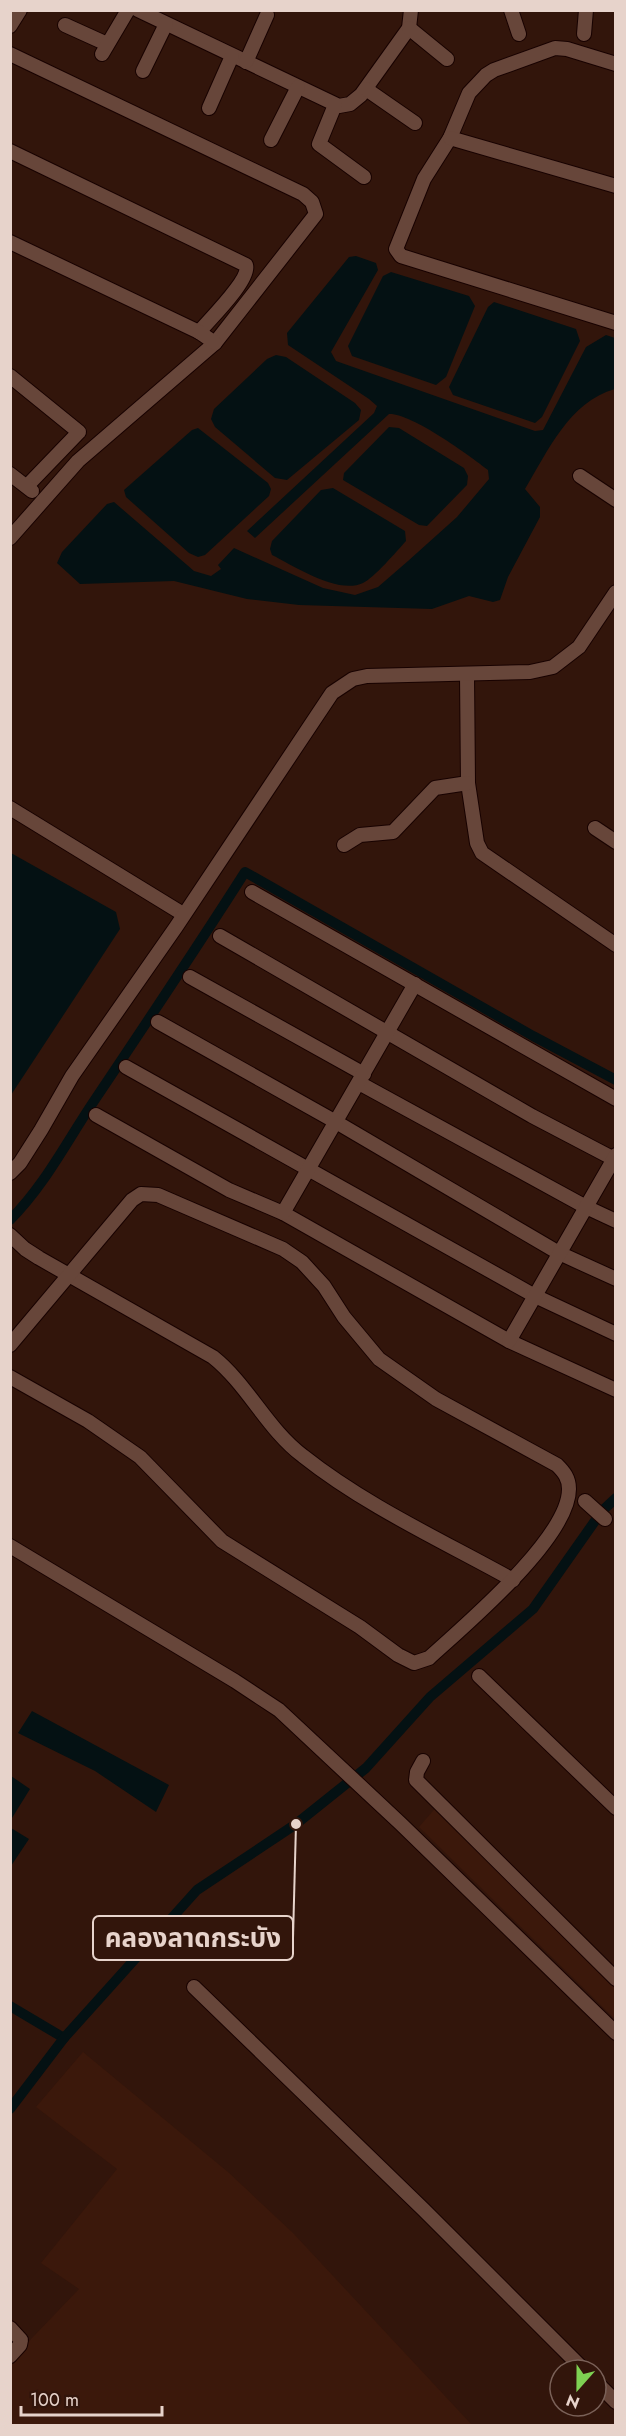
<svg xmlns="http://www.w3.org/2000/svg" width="626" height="2436" viewBox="0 0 626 2436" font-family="Jost,'Noto Sans Thai',sans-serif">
<rect width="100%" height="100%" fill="#32150b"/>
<g fill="#3b180b">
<path d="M439 1804 615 1980V2019L419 1827Z"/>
<path d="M83 2052 228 2172 293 2233 472 2425H11L10 2361 79 2289 41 2263 117 2169 36 2107Z"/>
</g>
<g fill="#041113">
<path d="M356 256 376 263 378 270 331 352 336 361 535 431 543 430 586 347 606 335 615 338V389C569 402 548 451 525 489L540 507V517L508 577 500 600 493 602 469 596 432 609 299 605 247 599 174 581 80 584 57 563 62 552 107 504 114 502 194 571 211 576 221 569 218 565 234 548 323 588 355 595 378 587 408 561 457 517 489 479 488 470C469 455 411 413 389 414L255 538 247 531 374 413 377 406 369 399 288 345 287 333 349 257Z"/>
<path d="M391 272 469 296 475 306 446 377 436 385 352 356 348 346 383 276Z"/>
<path d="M494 302 576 329 580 341 542 417 535 423 453 395 449 387 488 307Z"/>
<path d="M276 355 286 357 355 403 361 410 359 420 287 480 275 478 215 427 211 419 214 409 267 359Z"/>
<path d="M389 427 399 428 464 468 468 476 467 485 427 526 419 525 343 480 344 473Z"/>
<path d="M198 428 268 483 271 489 269 496 205 555 198 557 189 553 126 497 124 490 192 430Z"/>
<path d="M333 488 405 531 406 541C397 551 374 578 363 583 338 595 294 566 272 555L270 549 272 541 321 490Z"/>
<path d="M11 853 116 912 120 929 11 1095Z"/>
<path d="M32 1711 169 1785 156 1812 95 1771 18 1733Z"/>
<path d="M11 1776 30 1789 12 1818 10 1817Z"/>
<path d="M11 1828 29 1839 11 1866Z"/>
</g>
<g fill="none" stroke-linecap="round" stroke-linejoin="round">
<g stroke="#041113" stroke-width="10">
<path d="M10 1220C45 1185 67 1141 94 1101 145 1025 196 949 245 872L533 1036 616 1080"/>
<path d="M10 2006 64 2038"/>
<path d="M10 2109 64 2038 197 1890 296 1824 366 1768 430 1697 533 1609 602 1511 616 1498"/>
</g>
<defs>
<g id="minor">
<path d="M138 10 339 106 350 104 361 95 409 28 411 10"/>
<path d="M511 10 519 34"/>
<path d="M65 25 107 44"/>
<path d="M10 26 20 10"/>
<path d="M409 28 447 59"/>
<path d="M584 34 586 10"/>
<path d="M10 54 303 194 312 202 316 214 215 343 78 461 10 538"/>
<path d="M102 54 128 10"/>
<path d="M246 62 267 15"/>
<path d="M616 64 567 49 555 48 494 70 486 75 469 93 450 138 424 179 396 249 401 256 616 323"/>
<path d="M143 71 166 24"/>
<path d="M366 89 415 123"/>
<path d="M335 105 319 144 364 177"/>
<path d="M209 108 232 56"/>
<path d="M450 138 616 186"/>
<path d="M271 140 298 87"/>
<path d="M10 151 246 265C251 279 209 320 199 332"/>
<path d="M10 242 199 332 215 343"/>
<path d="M10 376 79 432 27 486"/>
<path d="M10 474 32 491"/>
<path d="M580 476 616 500"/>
<path d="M467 675 468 783 477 843 482 853 616 945"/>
<path d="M10 808 183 914"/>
<path d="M595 828 616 842"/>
<path d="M344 845 360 835 393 832 435 788 468 783"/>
<path d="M252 892 616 1099"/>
<path d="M220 936 532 1116 616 1160"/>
<path d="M190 977 364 1074"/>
<path d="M158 1022 336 1122 559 1253 616 1279"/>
<path d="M126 1067 535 1296 616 1334"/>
<path d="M359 1083 586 1207 616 1221"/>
<path d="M96 1115 229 1190 283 1213 509 1341 616 1390"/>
<path d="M10 1173 20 1163 41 1130 72 1076 176 927 332 693 353 679 367 676 530 672 553 667 579 647 616 592"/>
<path d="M283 1213 415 984"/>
<path d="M10 1235 25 1249 39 1258 213 1357C248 1385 267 1429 303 1456 366 1506 443 1541 513 1580"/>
<path d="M509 1341 616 1155"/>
<path d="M10 1345 132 1200 141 1194 158 1195 283 1249 302 1262 324 1286 344 1317 379 1359 436 1399 557 1465C564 1472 569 1478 569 1489 569 1538 465 1625 429 1658L414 1663 398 1655 360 1627 222 1541 140 1457 88 1421 10 1377"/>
<path d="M585 1501 605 1519"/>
<path d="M10 1546 235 1681 279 1710 401 1824 616 2033"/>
<path d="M479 1676 616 1808"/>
<path d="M423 1761 417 1772 416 1780 616 1979"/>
<path d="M194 1987 424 2210 584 2370"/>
<path d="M10 2328 21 2340 20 2345 10 2356"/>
<path d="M596 2382 616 2402"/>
</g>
</defs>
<use href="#minor" stroke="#180200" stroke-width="16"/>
<use href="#minor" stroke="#67463a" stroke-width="14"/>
</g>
<path fill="none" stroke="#e7d3cb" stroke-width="2" d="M296 1824L293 1938"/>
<circle fill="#e7d3cb" stroke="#32150b" stroke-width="2" cx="296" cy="1824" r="6"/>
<rect fill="#32150b" stroke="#e7d3cb" stroke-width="2" x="93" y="1916" width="200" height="44" rx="6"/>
<g font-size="26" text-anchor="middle" font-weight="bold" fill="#e7d3cb">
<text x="193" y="1947">คลองลาดกระบัง</text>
</g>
<rect width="626" height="2436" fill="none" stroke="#e7d3cb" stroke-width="24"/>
<g transform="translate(578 2388) rotate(201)"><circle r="28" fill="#32150b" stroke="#7a6158" stroke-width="1.5"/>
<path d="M0-4.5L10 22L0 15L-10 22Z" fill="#7ed153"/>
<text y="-9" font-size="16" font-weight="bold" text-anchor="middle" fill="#e7d3cb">N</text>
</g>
<path d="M21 2406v9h141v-9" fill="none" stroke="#e7d3cb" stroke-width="3"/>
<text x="30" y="2406" font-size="18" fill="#e7d3cb" stroke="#32150b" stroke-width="4.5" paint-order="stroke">100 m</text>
</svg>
